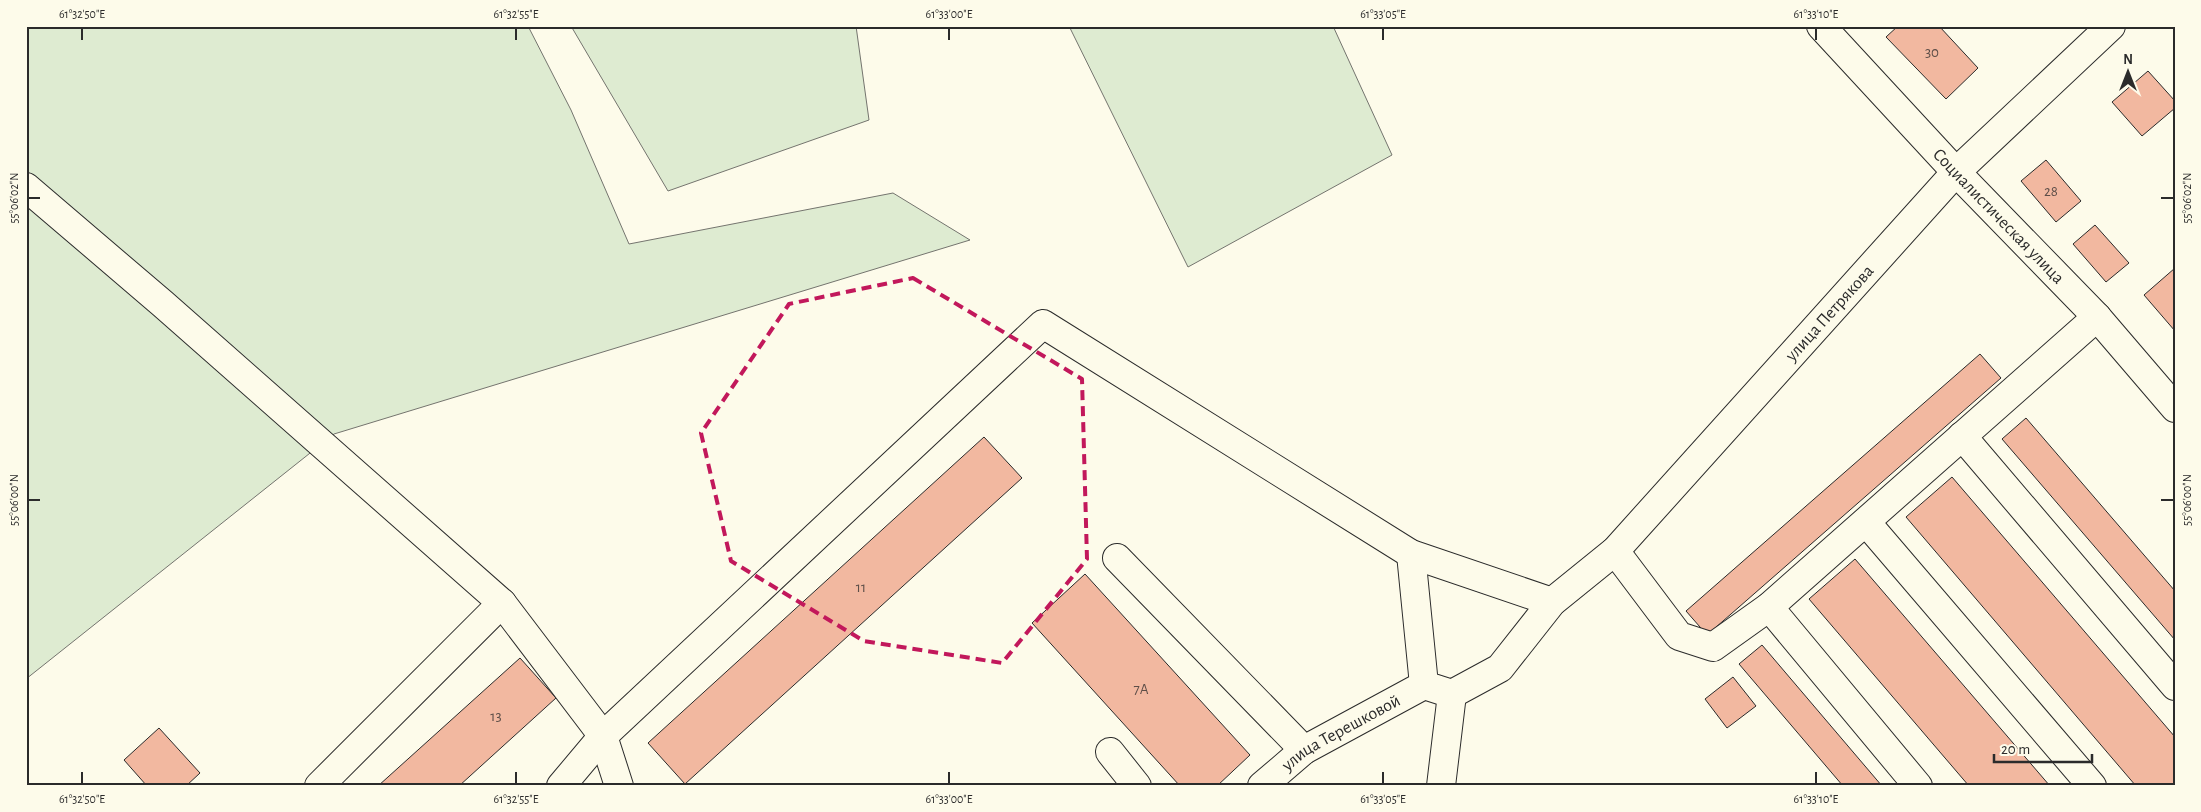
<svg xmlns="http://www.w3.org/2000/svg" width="2201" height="812" viewBox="0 0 2201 812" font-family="'Alegreya Sans',sans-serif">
<rect width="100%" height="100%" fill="#fdfbea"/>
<g fill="#deebd1" stroke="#74746e">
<path d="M26 26H528L571 110 629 244 893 193 970 240 334 434 26 679Z"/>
<path d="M571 26H856L869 120 668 191Z"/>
<path d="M1069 26H1333L1392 155 1188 267Z"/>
</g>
<g fill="#f2b8a0" stroke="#2b2b2b">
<path d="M1898 26H1939L1978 68 1946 99 1886 37Z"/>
<path d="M2148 71 2175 101V108L2142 136 2112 102Z"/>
<path d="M2046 160 2081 201 2056 222 2021 181Z"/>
<path d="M2095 225 2129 263 2106 282 2073 244Z"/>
<path d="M2175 268V331L2144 295Z"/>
<path d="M1980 354 2001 378 1707 635 1686 611Z"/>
<path d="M2026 418 2175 591V640L2002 439Z"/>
<path d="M984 437 1022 478 685 784 648 743Z"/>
<path d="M1952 477 2175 737V786H2136L1906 517Z"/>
<path d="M1855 559 2050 786H1969L1809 599Z"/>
<path d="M1085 574 1250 755 1217 786H1180L1032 623Z"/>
<path d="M1762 645 1882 786H1843L1739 664Z"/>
<path d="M520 658 556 698 459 786H378Z"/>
<path d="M1733 677 1756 706 1727 728 1705 699Z"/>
<path d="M159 728 200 773 186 786H147L124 760Z"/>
</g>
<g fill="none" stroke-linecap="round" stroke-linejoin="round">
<defs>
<g id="minor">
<path id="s1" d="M1821 26 1956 172 2097 317 2175 408"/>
<path d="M26 187 163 304 502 603 603 736 561 786"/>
<path d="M1962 436 2175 686"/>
<path d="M1866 522 2092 786"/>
<path d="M1615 551 1679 636 1713 647 1769 607 2097 317"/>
<path id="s2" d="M1411 554 1424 685 1452 694 1500 668 1552 602 1615 551 1956 172 2111 26"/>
<path d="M1117 558 1304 750"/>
<path d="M1769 607 1918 786"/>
<path d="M1110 752 1137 786"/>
<path d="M319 786 502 603"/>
<path d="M619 786 603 736 1043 324 1411 554 1552 602"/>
<path id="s3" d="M1262 786 1304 750 1424 685"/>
<path d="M1441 786 1452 694"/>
</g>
</defs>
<use href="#minor" stroke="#2b2b2b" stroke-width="30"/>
<use href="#minor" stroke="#fdfbea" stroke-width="28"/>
</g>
<path fill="none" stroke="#c2185b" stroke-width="4" stroke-dasharray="10 6" stroke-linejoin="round" d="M913 278 1082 379 1087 559 1002 663 864 641 731 561 701 433 789 304Z"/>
<path fill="none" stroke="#2b2b2b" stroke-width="2" d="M82 28V40M516 28V40M949 28V40M1383 28V40M1816 28V40M28 198H40M2161 198H2174M28 500H40M2161 500H2174M82 772V784M516 772V784M949 772V784M1383 772V784M1816 772V784"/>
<g text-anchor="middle" stroke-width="4" stroke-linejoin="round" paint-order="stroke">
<g font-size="15" fill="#5d4e48">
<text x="1932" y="57">30</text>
<text x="2051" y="196">28</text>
<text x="861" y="592">11</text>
<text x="1141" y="694">7А</text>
<text x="496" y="721">13</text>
</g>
<g font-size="18" fill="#2b2b2b" stroke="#fdfbea">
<text dy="6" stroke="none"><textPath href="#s1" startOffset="260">Социалистическая улица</textPath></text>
<text dy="6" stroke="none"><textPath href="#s2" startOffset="701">улица Петрякова</textPath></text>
<text dy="6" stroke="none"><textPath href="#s3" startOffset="96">улица Терешковой</textPath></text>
</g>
</g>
<rect width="2201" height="812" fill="none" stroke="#fdfbea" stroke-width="55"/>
<g transform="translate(2128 72)" stroke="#fdfbea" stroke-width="4" paint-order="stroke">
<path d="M0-4L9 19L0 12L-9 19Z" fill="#2b2b2b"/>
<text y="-8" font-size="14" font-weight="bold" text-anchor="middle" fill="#2b2b2b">N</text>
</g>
<path d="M1994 754v8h98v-8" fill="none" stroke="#2b2b2b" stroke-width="2.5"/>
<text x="2001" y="754" font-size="15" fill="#2b2b2b" stroke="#fdfbea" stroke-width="4" paint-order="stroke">20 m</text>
<rect x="28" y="28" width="2146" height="756" fill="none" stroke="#2b2b2b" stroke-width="2"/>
<g font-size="12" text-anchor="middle" fill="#2b2b2b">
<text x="82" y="18">61°32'50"E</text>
<text x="516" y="18">61°32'55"E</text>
<text x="949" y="18">61°33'00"E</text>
<text x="1383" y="18">61°33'05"E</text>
<text x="1816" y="18">61°33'10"E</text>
<text transform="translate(14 198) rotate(-90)" y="4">55°06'02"N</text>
<text transform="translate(2187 198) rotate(-90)" y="4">55°06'02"N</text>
<text transform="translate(14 500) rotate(-90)" y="4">55°06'00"N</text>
<text transform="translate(2187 500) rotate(-90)" y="4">55°06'00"N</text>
<text x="82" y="803">61°32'50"E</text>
<text x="516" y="803">61°32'55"E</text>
<text x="949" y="803">61°33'00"E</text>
<text x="1383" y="803">61°33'05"E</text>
<text x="1816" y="803">61°33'10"E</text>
</g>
</svg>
